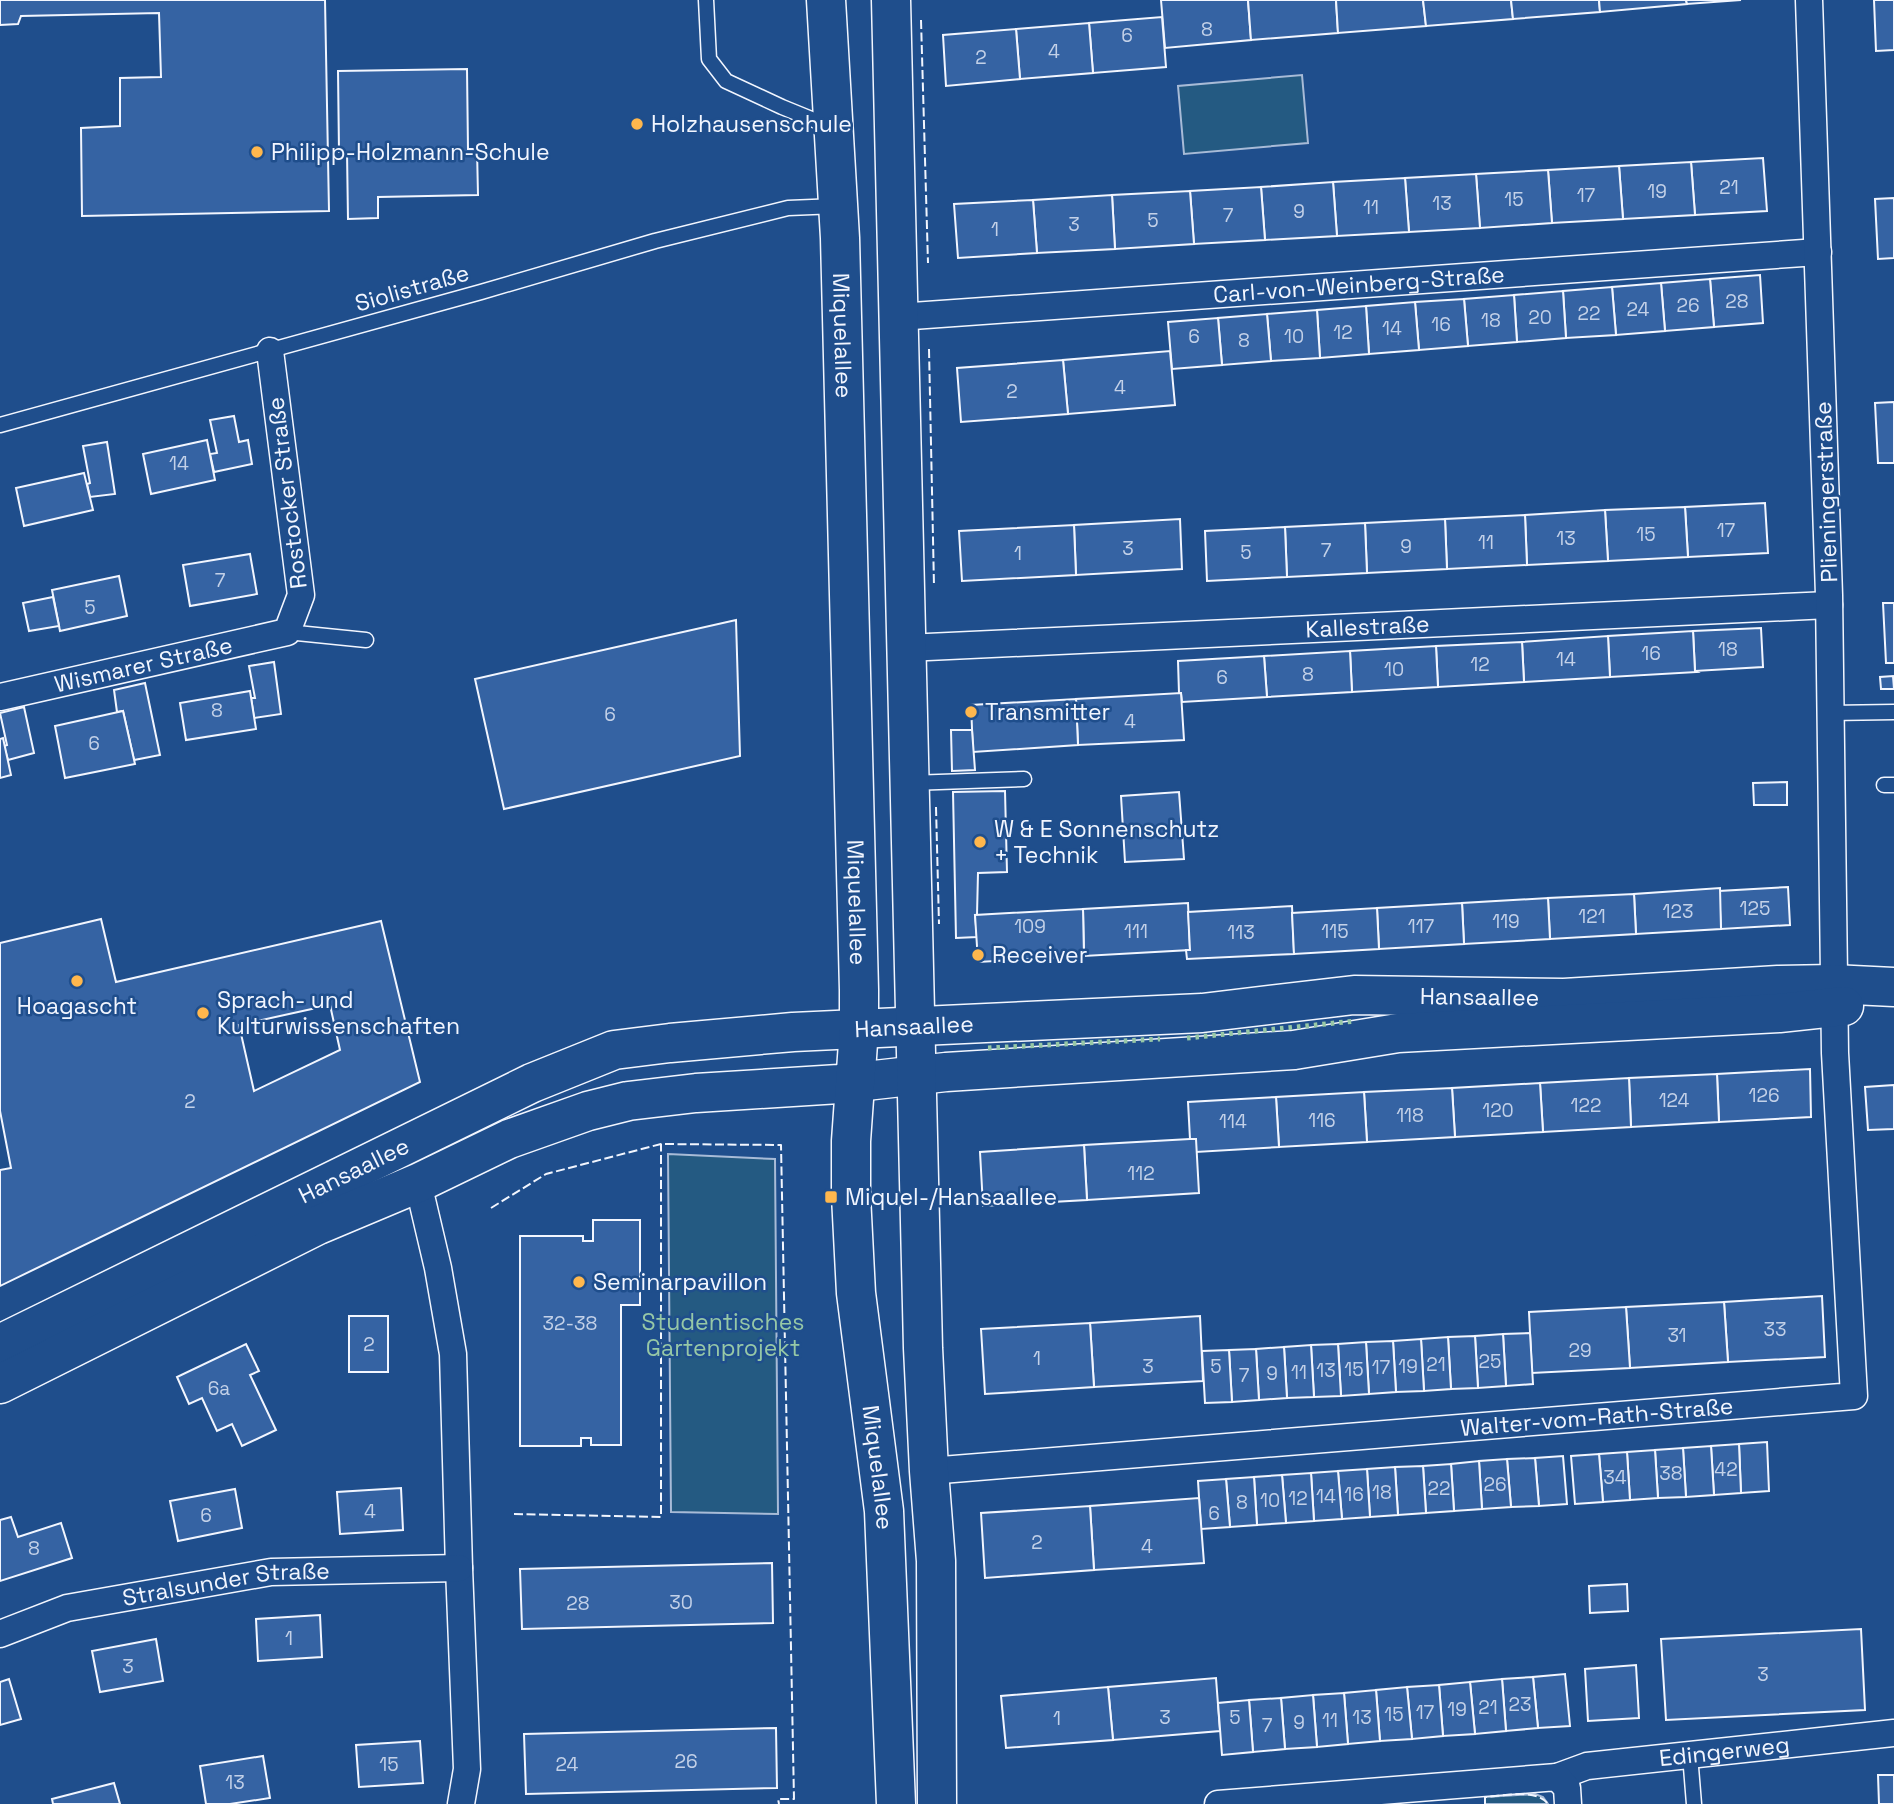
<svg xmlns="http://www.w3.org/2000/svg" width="1894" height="1804" viewBox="0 0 1894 1804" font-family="'Space Grotesk',sans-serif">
<rect width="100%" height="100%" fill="#1f4e8c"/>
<g fill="#245a82" stroke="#a8bbd7" stroke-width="2">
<path d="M1302 75 1308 143 1184 154 1178 86Z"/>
<path d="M668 1154 775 1159 778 1514 671 1512Z"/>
<path d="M1535 1794 1543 1797 1548 1804H1485V1797Z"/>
</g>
<g fill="#3563a3" stroke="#f2f6ff" stroke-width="2" fill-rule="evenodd">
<path d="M0 0H325L329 211 82 216 81 128 120 126V78L161 77 159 13 21 16 18 24 0 25Z"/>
<path d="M1161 0H1248L1251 40 1165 48Z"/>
<path d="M1248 0H1336L1338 33 1251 40Z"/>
<path d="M1336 0H1423L1426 26 1338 33Z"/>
<path d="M1423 0H1511L1513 19 1426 26Z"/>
<path d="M1511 0H1599L1600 12 1513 19Z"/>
<path d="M1599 0H1686L1687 4 1600 12Z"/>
<path d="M1686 0H1741L1687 4Z"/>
<path d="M1874 0H1894V50L1876 51Z"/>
<path d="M1162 17 1166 67 1093 73 1089 23Z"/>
<path d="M1089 23 1093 73 1020 79 1016 29Z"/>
<path d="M1016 29 1020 79 946 86 943 35Z"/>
<path d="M467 69 468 149H477L478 195 378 197V218L348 219 347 152H339L338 71Z"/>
<path d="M1763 158 1767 211 1695 215 1691 162Z"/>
<path d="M1691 162 1695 215 1623 219 1619 166Z"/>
<path d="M1619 166 1623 219 1552 223 1548 170Z"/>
<path d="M1548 170 1552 223 1480 228 1476 174Z"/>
<path d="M1476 174 1480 228 1409 232 1405 178Z"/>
<path d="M1405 178 1409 232 1337 236 1333 182Z"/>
<path d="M1333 182 1337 236 1265 240 1261 187Z"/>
<path d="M1261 187 1265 240 1194 244 1190 191Z"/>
<path d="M1190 191 1194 244 1115 249 1112 195Z"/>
<path d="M1112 195 1115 249 1037 253 1033 200Z"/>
<path d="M1894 198V258L1878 259 1875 199Z"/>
<path d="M1033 200 1037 253 958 258 954 204Z"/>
<path d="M1760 275 1763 323 1714 327 1710 279Z"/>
<path d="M1710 279 1714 327 1665 331 1661 283Z"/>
<path d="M1661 283 1665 331 1616 335 1612 287Z"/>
<path d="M1612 287 1616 335 1566 338 1563 291Z"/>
<path d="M1563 291 1566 338 1517 342 1514 295Z"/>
<path d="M1514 295 1517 342 1468 346 1464 299Z"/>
<path d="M1464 299 1468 346 1419 350 1415 302Z"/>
<path d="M1415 302 1419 350 1369 354 1366 306Z"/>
<path d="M1366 306 1369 354 1320 358 1317 310Z"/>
<path d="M1317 310 1320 358 1271 361 1267 314Z"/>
<path d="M1267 314 1271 361 1222 365 1218 318Z"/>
<path d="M1218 318 1222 365 1172 369 1168 322Z"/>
<path d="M1170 351 1175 405 1068 414 1063 360Z"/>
<path d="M1063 360 1068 414 961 422 957 368Z"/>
<path d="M1894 402V463H1878L1875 403Z"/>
<path d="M234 416 239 442 248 440 252 464 214 472 210 454 217 453 210 420Z"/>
<path d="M207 440 215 480 151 494 143 454Z"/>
<path d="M107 442 115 494 90 497 87 484 90 483 83 446Z"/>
<path d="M84 473 93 510 24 526 16 488Z"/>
<path d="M1765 503 1768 553 1688 557 1685 507Z"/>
<path d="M1685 507 1688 557 1608 561 1605 510Z"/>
<path d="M1605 510 1608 561 1527 565 1525 515Z"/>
<path d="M1525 515 1527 565 1447 569 1445 519Z"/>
<path d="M1180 519 1182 569 1076 575 1074 525Z"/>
<path d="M1445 519 1447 569 1367 573 1365 523Z"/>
<path d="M1365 523 1367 573 1287 577 1285 527Z"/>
<path d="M1074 525 1076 575 962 581 959 531Z"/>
<path d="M1285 527 1287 577 1207 581 1205 531Z"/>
<path d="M250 554 257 594 190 606 183 565Z"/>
<path d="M119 576 127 616 60 631 52 590Z"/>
<path d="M53 597 59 626 29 631 23 603Z"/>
<path d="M1883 603H1894V663H1886Z"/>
<path d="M736 620 740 756 504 809 475 679Z"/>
<path d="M1761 628 1763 667 1695 671 1693 631Z"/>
<path d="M1693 631 1695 671 1697 672 1610 677 1608 636Z"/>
<path d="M1608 636 1610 677 1524 682 1522 642Z"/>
<path d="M1522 642 1524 682 1438 687 1436 646Z"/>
<path d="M1436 646 1438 687 1352 692 1350 651Z"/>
<path d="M1350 651 1352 692 1267 697 1264 656Z"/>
<path d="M1264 656 1267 697 1182 702 1181 693H1179L1178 661Z"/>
<path d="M274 662 281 714 254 718 251 698H255L249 666Z"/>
<path d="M1893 676 1894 689H1881L1880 677Z"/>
<path d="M145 683 160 755 134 760 123 711 117 712 114 690Z"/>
<path d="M250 691 256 729 186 740 180 703Z"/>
<path d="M1181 693 1184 740 1078 745 1076 699Z"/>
<path d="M1076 699 1078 745 973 752 971 705Z"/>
<path d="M24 707 34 753 8 760 4 746 7 745 0 713Z"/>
<path d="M123 711 135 764 65 778 55 726Z"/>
<path d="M951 730H972L975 770 952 771Z"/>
<path d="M3 738 11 775 0 778V739Z"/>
<path d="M1787 782V805H1754L1753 783Z"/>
<path d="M1005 791 1007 872 978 873 977 915H975L977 937 956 938 953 792Z"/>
<path d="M1179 792 1184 859 1125 862 1121 796Z"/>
<path d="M1788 887 1790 925 1721 929 1719 891Z"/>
<path d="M1720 888 1721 929 1636 934 1634 894Z"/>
<path d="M1634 894 1636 934 1550 939 1548 898Z"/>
<path d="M1548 898 1550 939 1464 944 1462 903Z"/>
<path d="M1188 903 1190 950 1084 956 1083 909Z"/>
<path d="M1462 903 1464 944 1379 949 1377 908Z"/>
<path d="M1292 906 1294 954 1187 959 1186 950H1190L1188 912Z"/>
<path d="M1377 908 1379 949 1294 954 1292 913Z"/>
<path d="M1083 909 1084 956 978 962 975 915Z"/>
<path d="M101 919 116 982 381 921 420 1082 0 1286V1170L11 1168 0 1111V943ZM330 1005 340 1050 254 1091 239 1025Z"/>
<path d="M1810 1069 1811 1117 1719 1122 1717 1074Z"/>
<path d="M1717 1074 1719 1122 1631 1127 1629 1078Z"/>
<path d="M1629 1078 1631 1127 1543 1132 1540 1083Z"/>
<path d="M1540 1083 1543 1132 1455 1137 1452 1088Z"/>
<path d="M1894 1085V1129L1868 1130 1865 1087Z"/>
<path d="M1452 1088 1455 1137 1367 1142 1364 1092Z"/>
<path d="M1364 1092 1367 1142 1279 1147 1276 1097Z"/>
<path d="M1276 1097 1279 1147 1196 1152V1139H1190L1188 1102Z"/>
<path d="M1190 1139H1196L1199 1193 1087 1200 1084 1145Z"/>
<path d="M1084 1145 1087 1200 983 1206 980 1152Z"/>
<path d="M593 1220H640V1305H621V1445H591V1438H581V1446H520V1236H583V1241H593Z"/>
<path d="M1822 1296 1825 1357 1728 1362 1724 1302Z"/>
<path d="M1724 1302 1728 1362 1630 1368 1626 1307Z"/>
<path d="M1626 1307 1630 1368 1532 1373 1529 1312Z"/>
<rect x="349" y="1316" width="39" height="56"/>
<path d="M1200 1316 1203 1381 1094 1387 1090 1323Z"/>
<path d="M1090 1323 1094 1387 985 1394 981 1329Z"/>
<path d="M1530 1333 1533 1384 1506 1386 1503 1334Z"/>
<path d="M1503 1334 1506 1386 1478 1388 1475 1336Z"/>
<path d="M1475 1336 1478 1388 1451 1389 1448 1337Z"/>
<path d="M1448 1337 1451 1389 1424 1391 1421 1339Z"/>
<path d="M1421 1339 1424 1391 1396 1392 1393 1341Z"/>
<path d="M1393 1341 1396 1392 1369 1394 1366 1342Z"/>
<path d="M1366 1342 1369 1394 1341 1396 1338 1344Z"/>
<path d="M246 1344 259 1371 250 1375 276 1430 242 1446 232 1424 217 1431 202 1398 189 1404 177 1377Z"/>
<path d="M1338 1344 1341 1396 1314 1397 1311 1345Z"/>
<path d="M1311 1345 1314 1397 1287 1398 1284 1347Z"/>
<path d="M1284 1347 1287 1398 1259 1400 1256 1349Z"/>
<path d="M1256 1349 1259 1400 1232 1402 1229 1350Z"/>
<path d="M1229 1350 1232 1402 1205 1403 1202 1351Z"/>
<path d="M1767 1442 1769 1491 1741 1493 1739 1444Z"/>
<path d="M1739 1444 1741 1493 1714 1495 1711 1446Z"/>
<path d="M1711 1446 1714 1495 1686 1497 1683 1448Z"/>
<path d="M1683 1448 1686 1497 1658 1498 1655 1450Z"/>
<path d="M1655 1450 1658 1498 1630 1500 1627 1452Z"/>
<path d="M1627 1452 1630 1500 1603 1502 1599 1454Z"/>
<path d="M1599 1454 1603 1502 1575 1504 1571 1456Z"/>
<path d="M1563 1456 1567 1504 1539 1506 1535 1458Z"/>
<path d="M1535 1458 1539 1506 1511 1507 1507 1459Z"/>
<path d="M1507 1459 1511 1507 1482 1509 1479 1461Z"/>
<path d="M1479 1461 1482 1509 1454 1511 1451 1464Z"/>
<path d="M1451 1464 1454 1511 1426 1513 1423 1466Z"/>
<path d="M1423 1466 1426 1513 1398 1515 1395 1467Z"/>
<path d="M1395 1467 1398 1515 1370 1517 1367 1469Z"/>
<path d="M1367 1469 1370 1517 1342 1519 1338 1471Z"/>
<path d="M1338 1471 1342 1519 1314 1521 1311 1473Z"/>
<path d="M1311 1473 1314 1521 1286 1523 1282 1475Z"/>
<path d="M1282 1475 1286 1523 1257 1525 1254 1477Z"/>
<path d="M1254 1477 1257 1525 1230 1527 1226 1479Z"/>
<path d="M1226 1479 1230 1527 1201 1529 1198 1481Z"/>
<path d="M401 1488 403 1530 340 1534 337 1492Z"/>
<path d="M235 1489 242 1528 178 1541 170 1501Z"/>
<path d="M1199 1498 1204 1563 1094 1570 1090 1506Z"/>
<path d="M1090 1506 1094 1570 985 1578 981 1513Z"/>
<path d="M11 1517 18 1537 61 1523 72 1558 0 1581V1520Z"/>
<path d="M772 1563 773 1623 522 1629 520 1569Z"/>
<path d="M1627 1584 1628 1611 1590 1613 1589 1586Z"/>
<path d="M320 1615 322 1657 258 1661 256 1619Z"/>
<path d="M1861 1629 1865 1710 1666 1720 1661 1639Z"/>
<path d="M156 1639 163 1681 100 1692 92 1651Z"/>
<path d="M1636 1665 1639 1718 1588 1721 1585 1669Z"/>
<path d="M1565 1674 1570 1726 1538 1728 1533 1677Z"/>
<path d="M1533 1677 1538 1728 1506 1731 1502 1679Z"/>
<path d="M1216 1678 1220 1731 1113 1740 1108 1687Z"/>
<path d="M9 1679 21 1719 0 1725V1682Z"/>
<path d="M1502 1679 1506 1731 1475 1734 1470 1682Z"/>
<path d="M1470 1682 1475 1734 1443 1736 1439 1685Z"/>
<path d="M1439 1685 1443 1736 1412 1739 1407 1687Z"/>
<path d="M1108 1687 1113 1740 1006 1748 1001 1696Z"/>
<path d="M1407 1687 1412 1739 1380 1741 1376 1690Z"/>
<path d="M1376 1690 1380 1741 1348 1744 1344 1693Z"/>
<path d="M1344 1693 1348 1744 1317 1747 1313 1695Z"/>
<path d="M1313 1695 1317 1747 1285 1749 1281 1698Z"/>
<path d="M1281 1698 1285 1749 1253 1752 1249 1700Z"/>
<path d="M1249 1700 1253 1752 1222 1755 1218 1703Z"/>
<path d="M776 1728 777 1788 526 1794 524 1734Z"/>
<path d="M420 1741 423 1783 359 1787 356 1745Z"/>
<path d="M263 1756 270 1798 230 1804H206L200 1766Z"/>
<path d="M1878 1775H1894V1804H1879Z"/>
<path d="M114 1783 120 1804H53L52 1799Z"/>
</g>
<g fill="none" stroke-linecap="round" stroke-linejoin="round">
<defs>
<g id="lane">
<path d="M706 0 709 59 726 81 782 107 831 127"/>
<path d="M0 425 481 292 655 241 788 208 837 206"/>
<path d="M287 632 366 640"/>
<path d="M1830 713 1894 712"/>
<path d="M910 783 1024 779"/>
<path d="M1884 785H1894"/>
<path d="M1690 1755 1694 1804"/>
</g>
<g id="street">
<path id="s1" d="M898 317 1818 252"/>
<path id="s2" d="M906 648 1829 605"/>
<path id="s3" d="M0 697 287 632 301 595 270 351"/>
<path d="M418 1183 438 1268 453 1354 459 1568 467 1769 461 1804"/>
<path id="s4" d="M929 1471 1854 1396 1835 1053 1829 595 1809 0"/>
<path id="s5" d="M0 1634 67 1608 271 1572 459 1568"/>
<path id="s6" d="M1557 1777 1587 1766 1894 1733"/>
<path d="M1218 1804 1557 1777 1567 1788 1568 1804"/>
</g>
<g id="secondary">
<path id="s7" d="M0 1344 532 1083 614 1050 670 1043 793 1032 1202 1013 1354 995 1564 998 1778 985 1833 984 1894 987"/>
<path d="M0 1384 318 1225 418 1183 509 1139 588 1111 628 1101 696 1093 839 1084 946 1072 1294 1050 1398 1033 1779 1013 1844 1006"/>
</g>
<g id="primary">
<path id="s8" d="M826 0 840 238 859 990V1029L851 1141V1196L856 1293 884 1511 896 1804"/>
<path d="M891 0 923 1348 929 1471 936 1561 937 1804"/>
</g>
</defs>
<use href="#lane" stroke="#f2f6ff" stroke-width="17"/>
<use href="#street" stroke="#f2f6ff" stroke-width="29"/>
<use href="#secondary" stroke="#f2f6ff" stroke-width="41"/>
<use href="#primary" stroke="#f2f6ff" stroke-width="41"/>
<use href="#lane" stroke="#1f4e8c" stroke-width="14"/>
<use href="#street" stroke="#1f4e8c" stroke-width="26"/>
<use href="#secondary" stroke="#1f4e8c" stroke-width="38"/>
<use href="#primary" stroke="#1f4e8c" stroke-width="38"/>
<g stroke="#97c8a6" stroke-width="5" stroke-dasharray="3.5 5" stroke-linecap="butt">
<path d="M1187 1038 1355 1021"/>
<path d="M988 1048 1160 1039"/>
</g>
<g stroke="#f2f6ff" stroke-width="2" stroke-dasharray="9 3.5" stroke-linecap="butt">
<path d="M921 20 928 263"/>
<path d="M929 349 934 586"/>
<path d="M936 807 939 924"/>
<path d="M491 1208 546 1174 661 1144 781 1145 794 1799H778L779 1804"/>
<path d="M514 1514 661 1517V1144"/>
<path d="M1485 1804V1797C1504 1796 1536 1788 1548 1804"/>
</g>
</g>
<g fill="#ffb74d" stroke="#1f4e8c" stroke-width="2.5">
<circle cx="637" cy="124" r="7"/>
<circle cx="257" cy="152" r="7"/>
<circle cx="971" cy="712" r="7"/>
<circle cx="980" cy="842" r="7"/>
<circle cx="978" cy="955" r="7"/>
<circle cx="77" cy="981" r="7"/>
<circle cx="203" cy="1013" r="7"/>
<rect x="824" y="1190" width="14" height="14" rx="3.5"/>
<circle cx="579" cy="1282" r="7"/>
</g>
<g text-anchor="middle" stroke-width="5" stroke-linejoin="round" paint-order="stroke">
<g font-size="19" fill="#c3d1e8">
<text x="1207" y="36">8</text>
<text x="1127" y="42">6</text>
<text x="1054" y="58">4</text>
<text x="981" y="64">2</text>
<text x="1729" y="194">21</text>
<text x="1657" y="198">19</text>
<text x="1586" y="202">17</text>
<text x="1514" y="206">15</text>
<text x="1442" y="210">13</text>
<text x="1371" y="214">11</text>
<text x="1299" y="218">9</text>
<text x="1228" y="222">7</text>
<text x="1153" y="227">5</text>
<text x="1074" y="231">3</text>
<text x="995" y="236">1</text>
<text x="1737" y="308">28</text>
<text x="1688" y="312">26</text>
<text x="1638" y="316">24</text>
<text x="1589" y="320">22</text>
<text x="1540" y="324">20</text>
<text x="1491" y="327">18</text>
<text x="1441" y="331">16</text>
<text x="1392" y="335">14</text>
<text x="1343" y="339">12</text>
<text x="1194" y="343">6</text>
<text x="1294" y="343">10</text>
<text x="1244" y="347">8</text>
<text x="1120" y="394">4</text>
<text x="1012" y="398">2</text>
<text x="179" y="470">14</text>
<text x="1726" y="537">17</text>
<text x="1646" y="541">15</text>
<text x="1566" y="545">13</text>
<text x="1486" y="549">11</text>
<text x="1406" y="553">9</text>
<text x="1128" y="555">3</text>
<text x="1326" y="557">7</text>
<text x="1246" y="559">5</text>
<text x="1018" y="560">1</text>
<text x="220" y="587">7</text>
<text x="90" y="614">5</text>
<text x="1728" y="656">18</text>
<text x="1651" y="660">16</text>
<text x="1566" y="666">14</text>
<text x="1480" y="671">12</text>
<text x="1394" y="676">10</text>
<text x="1308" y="681">8</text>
<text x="1222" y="684">6</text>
<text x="217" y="717">8</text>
<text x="610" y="721">6</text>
<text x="1130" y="728">4</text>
<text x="94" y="750">6</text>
<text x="1755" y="915">125</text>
<text x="1678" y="918">123</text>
<text x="1592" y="923">121</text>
<text x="1506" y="928">119</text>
<text x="1030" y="933">109</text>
<text x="1421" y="933">117</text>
<text x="1136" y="938">111</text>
<text x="1335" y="938">115</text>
<text x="1241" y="939">113</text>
<text x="1764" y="1102">126</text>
<text x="1674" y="1107">124</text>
<text x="190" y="1108">2</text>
<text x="1586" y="1112">122</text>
<text x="1498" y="1117">120</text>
<text x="1410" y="1122">118</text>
<text x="1322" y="1127">116</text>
<text x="1233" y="1128">114</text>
<text x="1141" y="1180">112</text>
<text x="570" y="1330">32-38</text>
<text x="1775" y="1336">33</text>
<text x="1677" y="1342">31</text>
<text x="369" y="1351">2</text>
<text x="1580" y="1357">29</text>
<text x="1037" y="1365">1</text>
<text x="1490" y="1368">25</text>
<text x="1436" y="1371">21</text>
<text x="1148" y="1373">3</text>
<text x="1216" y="1373">5</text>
<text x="1408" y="1373">19</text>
<text x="1381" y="1374">17</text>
<text x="1354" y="1376">15</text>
<text x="1326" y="1377">13</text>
<text x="1299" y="1379">11</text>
<text x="1272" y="1380">9</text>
<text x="1244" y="1382">7</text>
<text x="219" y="1395">6a</text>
<text x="1726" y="1476">42</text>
<text x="1671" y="1480">38</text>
<text x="1615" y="1484">34</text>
<text x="1495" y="1491">26</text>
<text x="1439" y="1495">22</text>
<text x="1382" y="1499">18</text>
<text x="1354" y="1501">16</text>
<text x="1326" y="1503">14</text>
<text x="1298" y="1505">12</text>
<text x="1270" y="1507">10</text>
<text x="1242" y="1509">8</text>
<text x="370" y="1518">4</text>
<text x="1214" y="1520">6</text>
<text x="206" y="1522">6</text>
<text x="1037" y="1549">2</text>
<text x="1147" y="1553">4</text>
<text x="34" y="1555">8</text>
<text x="681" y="1609">30</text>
<text x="578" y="1610">28</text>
<text x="289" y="1645">1</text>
<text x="128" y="1673">3</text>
<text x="1763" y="1681">3</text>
<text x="1520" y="1711">23</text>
<text x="1488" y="1714">21</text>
<text x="1457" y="1716">19</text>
<text x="1425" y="1719">17</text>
<text x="1394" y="1721">15</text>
<text x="1165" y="1724">3</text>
<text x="1235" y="1724">5</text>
<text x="1362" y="1724">13</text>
<text x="1057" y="1725">1</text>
<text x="1330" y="1727">11</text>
<text x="1299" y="1729">9</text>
<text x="1267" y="1732">7</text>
<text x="686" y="1768">26</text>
<text x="389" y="1771">15</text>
<text x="567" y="1771">24</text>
<text x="235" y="1789">13</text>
</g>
<g font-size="23" fill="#f2f6ff" stroke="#1f4e8c" text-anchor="start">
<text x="651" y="132">Holzhausenschule</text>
<text x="271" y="160">Philipp-Holzmann-Schule</text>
<text x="985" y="720">Transmitter</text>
<text x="994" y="837">W &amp; E Sonnenschutz<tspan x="994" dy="26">+ Technik</tspan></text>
<text x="992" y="963">Receiver</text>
<text x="217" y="1008">Sprach- und<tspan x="217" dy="26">Kulturwissenschaften</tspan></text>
<text x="77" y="1014" text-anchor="middle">Hoagascht</text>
<text x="845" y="1205">Miquel-/Hansaallee</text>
<text x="593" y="1290">Seminarpavillon</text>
</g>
<g font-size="23" fill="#f2f6ff" stroke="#1f4e8c">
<text dy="8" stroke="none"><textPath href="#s1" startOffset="462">Carl-von-Weinberg-Straße</textPath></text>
<text transform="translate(412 288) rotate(-16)" y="8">Siolistraße</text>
<text dy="8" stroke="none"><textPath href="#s8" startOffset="336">Miquelallee</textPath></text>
<text transform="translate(1826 492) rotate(-92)" y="8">Plieningerstraße</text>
<text transform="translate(287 493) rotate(-97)" y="8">Rostocker Straße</text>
<text dy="8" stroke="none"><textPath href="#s2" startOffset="462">Kallestraße</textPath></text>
<text dy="8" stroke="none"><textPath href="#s3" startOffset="147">Wismarer Straße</textPath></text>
<text dy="8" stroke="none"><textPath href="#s8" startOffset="903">Miquelallee</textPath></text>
<text dy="8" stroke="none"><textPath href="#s7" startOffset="1549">Hansaallee</textPath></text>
<text dy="8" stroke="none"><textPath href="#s7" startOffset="982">Hansaallee</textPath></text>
<text dy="8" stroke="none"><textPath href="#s7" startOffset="394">Hansaallee</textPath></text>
<text dy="8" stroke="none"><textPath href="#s4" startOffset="670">Walter-vom-Rath-Straße</textPath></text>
<text dy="8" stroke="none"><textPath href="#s8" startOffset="1470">Miquelallee</textPath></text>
<text dy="8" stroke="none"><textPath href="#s5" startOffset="233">Stralsunder Straße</textPath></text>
<text dy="8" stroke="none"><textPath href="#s6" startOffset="170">Edingerweg</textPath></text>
</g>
<g font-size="23" fill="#97c8a6" stroke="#1f4e8c">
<text x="723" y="1330">Studentisches<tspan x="723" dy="26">Gartenprojekt</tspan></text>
</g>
</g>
</svg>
